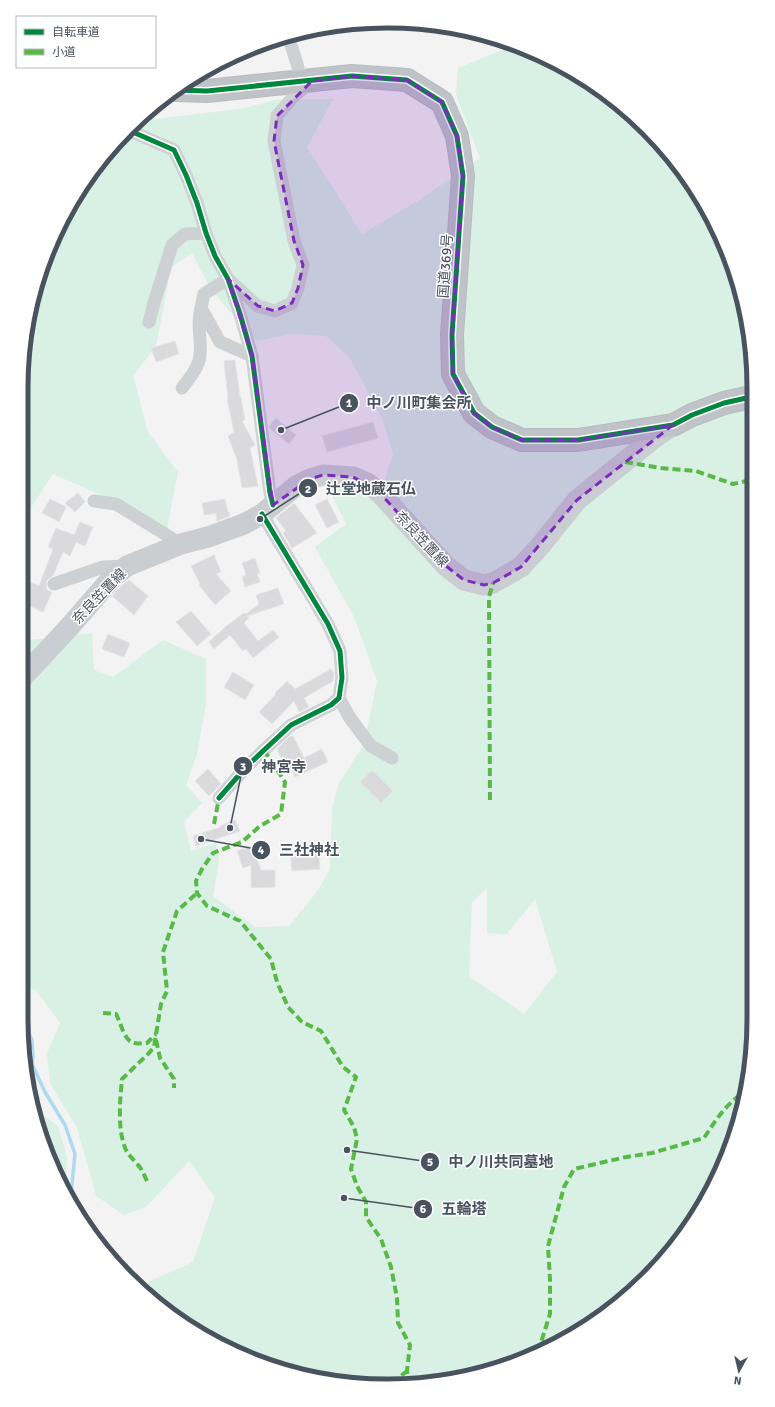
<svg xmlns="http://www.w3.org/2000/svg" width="775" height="1407" viewBox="0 0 775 1407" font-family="Signika,'Noto Sans JP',sans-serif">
<rect width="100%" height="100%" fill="#f3f3f3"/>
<g fill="#d8f1e4" fill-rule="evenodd">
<path d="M515 45 571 70 646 128 692 184 734 269 751 340 753 1043 735 1137 705 1203 629 1295 528 1358 411 1385 292 1373 184 1324 152 1295 148 1282 193 1262 215 1197 189 1161 146 1207 124 1215 96 1196 77 1128 50 1083 47 1053 60 1023 36 990 21 986V640H29L92 633 94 670 113 677 163 640 206 659V704L197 754 186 785 202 803 184 822 191 851 216 843 219 861 213 896 255 927 289 926 316 893 330 869 332 809 338 785 364 744 377 681 354 617 315 547 346 524 326 484 350 483 378 502 393 454 382 418 350 358 326 336 292 334 256 341 211 290 192 253 171 267 156 347 133 375 148 432 178 472 167 529 142 524 101 495 53 474 28 512 22 535V364L40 270 70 204 112 146 139 121 246 108 273 100 333 99 307 147 362 234 421 199 480 158 456 95 458 68ZM487 888V933L506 935 535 899 557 972 524 1014 469 976 472 902Z"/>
<path d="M36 1110 58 1126 67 1157 65 1183 40 1137Z"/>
</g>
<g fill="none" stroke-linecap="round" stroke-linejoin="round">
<path stroke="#addaee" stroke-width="3.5" d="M21 1016 32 1040 33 1056 32 1064 45 1092 65 1125 75 1154 71 1194"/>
</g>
<g fill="#dadadc" stroke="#e4e5e6">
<path d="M175 341 179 354 156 362 151 348Z"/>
<path d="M235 360 240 397H241L245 420 242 421 255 445 250 448 258 486 242 488 237 460 228 436 234 432 227 399H228L224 361Z"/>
<path d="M276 418 296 435 289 444 270 429 269 426Z"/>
<path d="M373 422 378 438 327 452 322 436Z"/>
<path d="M78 493 85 502 75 512 65 503Z"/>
<path d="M50 499 66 507 59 522 42 513Z"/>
<path d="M225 499 228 512 229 511 230 516 217 521 216 513 204 515 202 503Z"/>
<path d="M327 499 339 522 327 528 315 505Z"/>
<path d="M294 503 317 533 292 548 283 533 286 531 276 518Z"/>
<path d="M80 522 93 527 85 546 76 542 70 556 63 552 53 576 48 579 46 582 47 590 52 592 43 612 21 602 22 578 39 586 53 549 48 547 56 528 74 535Z"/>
<path d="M214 555 221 572 216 574 231 591 215 605 199 585 200 584 191 566Z"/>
<path d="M255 558 260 573 257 574 260 582 245 587 242 577 246 575 242 563Z"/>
<path d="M129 580 148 596 134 615 112 596 119 588Z"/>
<path d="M278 588 284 604 247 616 249 618 244 623 258 641 273 630 279 637 253 658 246 649 243 651 230 635 214 649 209 642 224 628 244 613 246 614 259 604 256 595Z"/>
<path d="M191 611 211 634 197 646 176 622Z"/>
<path d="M108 634 130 643 124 657 102 649Z"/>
<path d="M331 669 334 673 333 681 304 698 309 707 299 712 294 701 272 724 259 712 276 694 275 693 287 681 295 689Z"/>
<path d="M233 672 254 685 245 700 224 687Z"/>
<path d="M293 736 304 758 322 749 328 762 295 777 291 768 287 770 277 749 289 737Z"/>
<path d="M208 769 221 784 209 796 195 781Z"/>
<path d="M372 770 393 791 381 803 360 782Z"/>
<path d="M235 820 240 831 196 846 193 836 221 827 220 826Z"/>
<path d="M252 846 261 870H275V887L251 888V865L243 868 237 851Z"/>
<path d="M318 847 320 869 292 871 290 849Z"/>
</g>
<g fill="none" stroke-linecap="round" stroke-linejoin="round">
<defs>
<path id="highway" d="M175 90 207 91 352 76 407 80 442 102 457 136 463 176 452 335 453 374 474 413 492 427 522 440H578L673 425 692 415 724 403 751 397"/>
</defs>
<use href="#highway" stroke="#b8bbc2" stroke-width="24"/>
<g stroke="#ced1d4" stroke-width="13">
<path d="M288 35 297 64 301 80"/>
<path d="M125 133H135L174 150 186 175 197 203 206 233 215 256 228 279 240 314 252 356 270 493 273 505"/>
<path d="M228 279 204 294 201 308 220 342 252 356"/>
<path d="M229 280 258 306 275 311 292 303 298 288 303 265 294 241 274 141 277 116 294 96 311 82"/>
<path d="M149 322 154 303 172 245 185 234 206 233"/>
<path d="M182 388C189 379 199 367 200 355 202 338 196 327 201 308"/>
<path d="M94 501 116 504 181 544"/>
<path d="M54 584 103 567 127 566"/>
<path d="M339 698 350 718 371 746 392 758"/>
<path d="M219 798 247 766 291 725 331 705 339 698 342 678 340 651 328 624 262 514"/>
</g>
<path stroke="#cacdd1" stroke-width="21" d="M21 679 72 624 111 579 127 566 181 544 208 537 244 524 262 514 296 486 310 479 323 475 353 477 367 483 379 492 446 566 464 580 484 585 493 583 521 567 541 545 577 500 654 438 673 425"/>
<use href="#highway" stroke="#bfc3c8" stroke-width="22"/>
<g stroke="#58b947" stroke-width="4" stroke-dasharray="8 4" stroke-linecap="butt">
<path d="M625 462 661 468 696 471 733 484 751 480"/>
<path d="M264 750 285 782 281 814 260 826 242 842 213 853 202 869 196 881 197 893 207 906 240 921 271 959 277 982 288 1007 302 1022 321 1031 343 1067 356 1077 344 1110 354 1127 357 1139 351 1169 357 1186 366 1202V1217L381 1239 391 1267 397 1298 398 1323 410 1345 407 1371 409 1382 407 1385"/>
<path d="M490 800 489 597 493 583"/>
<path d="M214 824 219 798"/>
<path d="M103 1013 116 1014C121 1023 124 1041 134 1043 138 1044 143 1043 147 1043L156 1034"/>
<path d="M156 1040 160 1058 174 1079V1088"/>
<path d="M147 1181C144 1175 142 1169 138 1165 134 1160 129 1156 126 1150 117 1130 120 1100 122 1079L149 1053 154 1047 161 1004 167 991 163 952 177 911 197 893"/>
<path d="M538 1352 550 1314V1279L548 1246 564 1187 574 1169 626 1157 652 1153 704 1138C715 1121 726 1104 743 1093"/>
<path d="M392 1383 407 1371"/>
</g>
<defs>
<g id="cycleway">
<path d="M175 90 207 91 352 76 407 80 442 102 457 136 463 176 452 335 453 374 474 413 492 427 522 440H578L673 425 692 415 724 403 751 397"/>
<path d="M125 133H135L174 150 186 175 197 203 206 233 215 256 228 279 240 314 252 356 270 493 273 505"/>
<path d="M219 798 247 766 291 725 331 705 339 698 342 678 340 651 328 624 262 514"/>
</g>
</defs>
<use href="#cycleway" stroke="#fff" stroke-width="8"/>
<use href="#cycleway" stroke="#00873e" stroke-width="5"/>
</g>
<path fill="#7b2cbf" fill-opacity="0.2" stroke="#7b2cbf" stroke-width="3" stroke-dasharray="8 5" stroke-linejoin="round" d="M352 76 407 80 442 102 457 136 463 176 452 335 453 374 474 413 492 427 522 440H578L673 425 577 500 521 567 493 583 484 585 464 580 446 566 379 492 353 477 323 475 310 479 273 505 252 356 228 279 258 306 275 311 292 303 298 288 303 265 294 241 274 141 277 116 312 81Z"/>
<g text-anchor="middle" stroke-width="3" stroke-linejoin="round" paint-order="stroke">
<g font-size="14" fill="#49535f" stroke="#fff">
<text transform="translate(445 266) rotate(-86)" y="5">国道369号</text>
<text transform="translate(422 539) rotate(47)" y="5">奈良笠置線</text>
<text transform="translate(99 596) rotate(-46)" y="5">奈良笠置線</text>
</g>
</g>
<path d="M0 0H775V1407H0ZM387 28H388A359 359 0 0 1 747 387V1020A359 359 0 0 1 388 1379H387A359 359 0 0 1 28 1020V387A359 359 0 0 1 387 28Z" fill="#fff" fill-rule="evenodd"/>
<path fill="none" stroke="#49535f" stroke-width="5" d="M387 28H388A359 359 0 0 1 747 387V1020A359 359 0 0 1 388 1379H387A359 359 0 0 1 28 1020V387A359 359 0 0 1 387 28Z"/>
<path fill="none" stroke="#49535f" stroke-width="1.5" d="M281 430L349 403M260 519L308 488M230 828L243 766M201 839L261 850M347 1150L430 1162M344 1198L423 1209"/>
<g fill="#49535f" stroke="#fff" stroke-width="1.5">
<circle cx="281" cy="430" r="4"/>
<circle cx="260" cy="519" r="4"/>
<circle cx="230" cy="828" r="4"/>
<circle cx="201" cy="839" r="4"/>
<circle cx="347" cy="1150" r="4"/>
<circle cx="344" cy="1198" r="4"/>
<circle cx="349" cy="403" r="10"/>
<circle cx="308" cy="488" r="10"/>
<circle cx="243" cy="766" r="10"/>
<circle cx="261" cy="850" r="10"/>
<circle cx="430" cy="1162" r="10"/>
<circle cx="423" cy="1209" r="10"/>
</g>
<g font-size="12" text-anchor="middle" font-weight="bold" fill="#fff">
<text x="349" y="407">1</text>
<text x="308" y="493">2</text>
<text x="243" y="771">3</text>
<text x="261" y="854">4</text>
<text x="430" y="1166">5</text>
<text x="423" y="1213">6</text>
</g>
<g font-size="15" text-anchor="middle" font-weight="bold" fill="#49535f" stroke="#fff" stroke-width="3" stroke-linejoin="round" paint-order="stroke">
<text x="419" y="408">中ノ川町集会所</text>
<text x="371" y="494">辻堂地蔵石仏</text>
<text x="284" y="772">神宮寺</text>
<text x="309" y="855">三社神社</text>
<text x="501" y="1167">中ノ川共同墓地</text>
<text x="464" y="1214">五輪塔</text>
</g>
<rect x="16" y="16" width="140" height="52" fill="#ffffff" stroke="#b6babf"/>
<rect x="24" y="29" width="20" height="6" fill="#00873e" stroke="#b6babf"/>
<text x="52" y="36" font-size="12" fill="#49535f">自転車道</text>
<rect x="24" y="49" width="20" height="6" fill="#58b947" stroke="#b6babf"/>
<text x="52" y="56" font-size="12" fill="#49535f">小道</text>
<g transform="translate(739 1371) rotate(188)" stroke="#ffffff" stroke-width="3" paint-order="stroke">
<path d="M0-3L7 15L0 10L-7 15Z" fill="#49535f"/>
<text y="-6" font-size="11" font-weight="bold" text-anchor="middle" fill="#49535f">N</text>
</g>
</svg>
